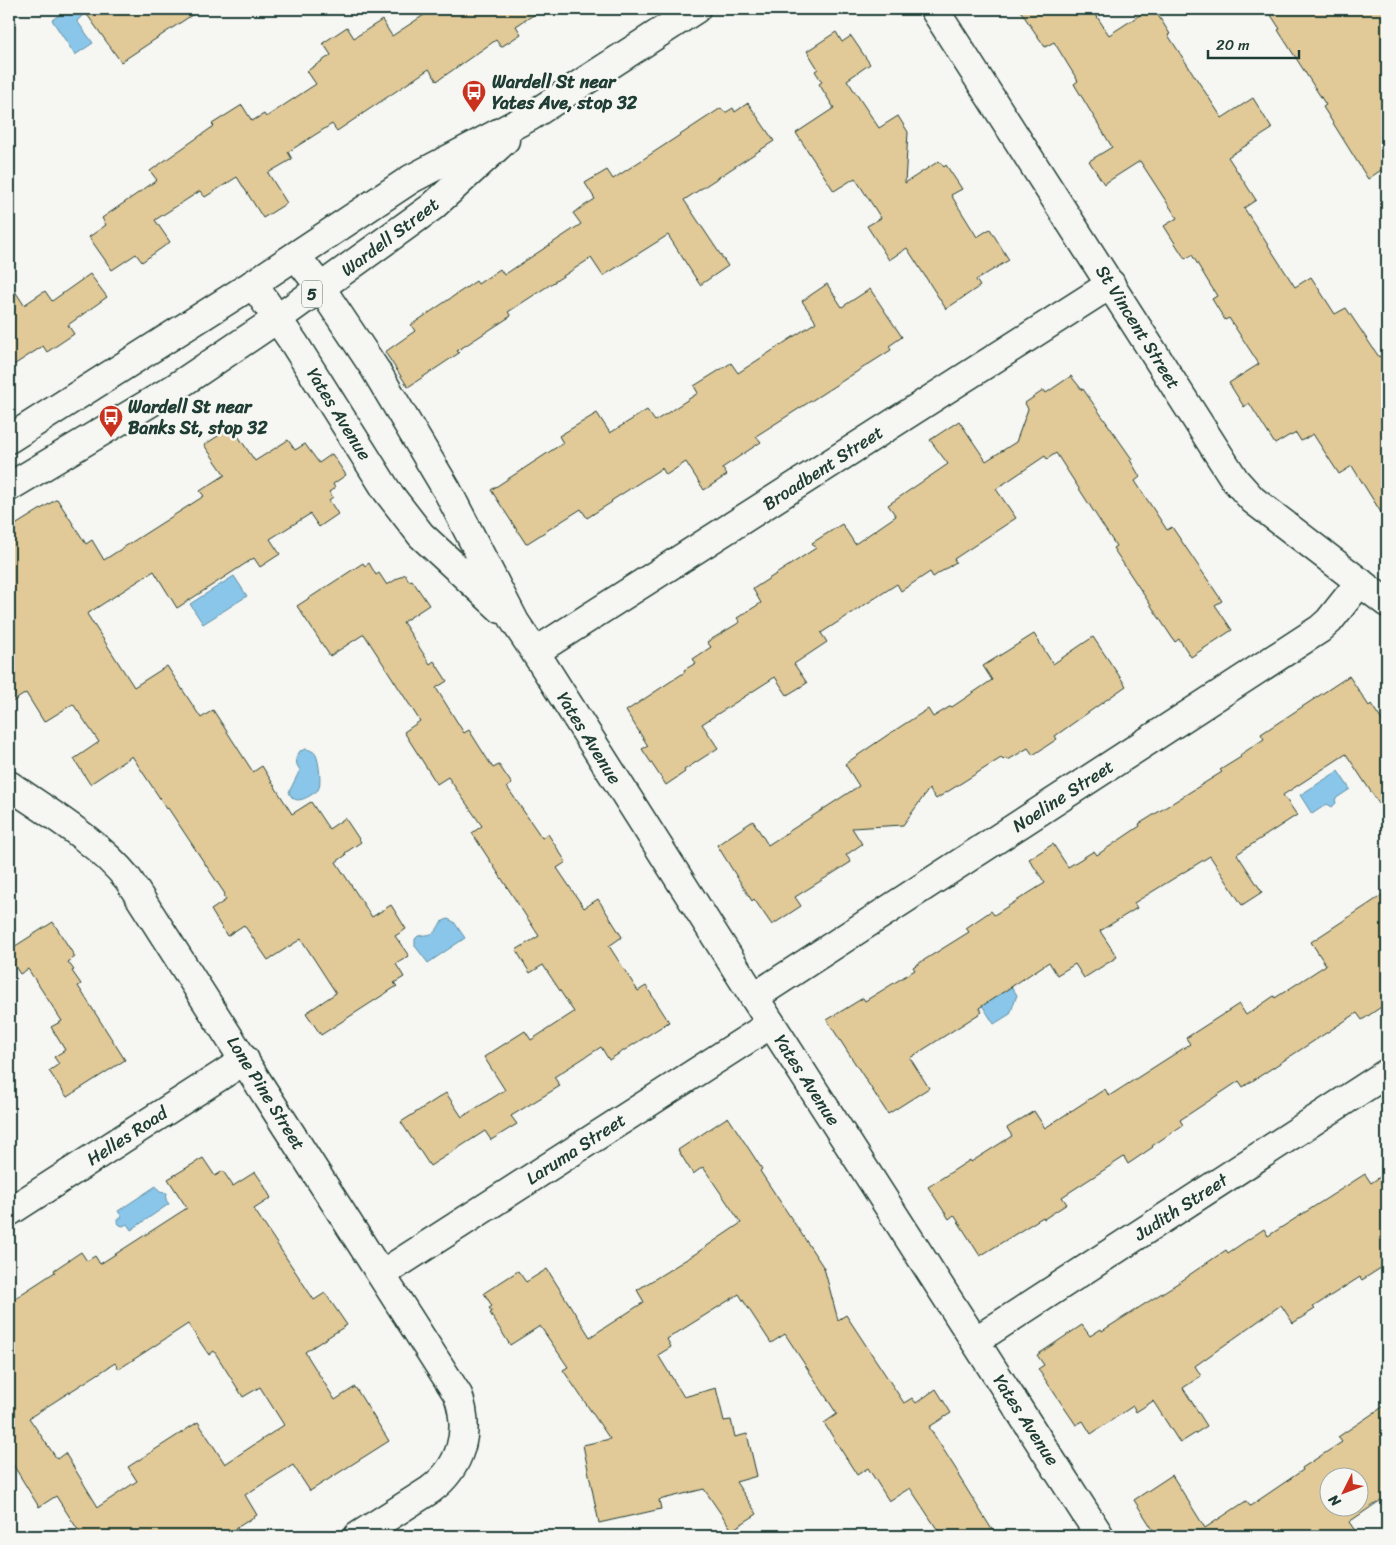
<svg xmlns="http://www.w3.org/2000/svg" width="1396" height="1545" viewBox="0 0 1396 1545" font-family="Sriracha,sans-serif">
<rect width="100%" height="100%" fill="#f6f6f2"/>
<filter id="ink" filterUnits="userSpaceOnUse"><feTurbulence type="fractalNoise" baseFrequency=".02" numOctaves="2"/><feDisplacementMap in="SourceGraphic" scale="10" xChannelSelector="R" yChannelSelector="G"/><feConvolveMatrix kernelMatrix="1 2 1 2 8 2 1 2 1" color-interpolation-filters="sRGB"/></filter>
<g filter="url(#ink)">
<g fill="#8ac6ea" stroke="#5f8fa1">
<path d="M67 9H77L82 16 77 21 93 43 75 55 52 20Z"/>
<path d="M234 576 247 596 203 624 190 604Z"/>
<path d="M306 749C310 750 314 751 316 755 319 761 322 785 318 790 316 792 314 793 311 795 303 800 293 804 289 792L300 770 297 765 296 758 300 751Z"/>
<path d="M1338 771 1350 789 1335 799 1336 803 1332 807 1327 804 1312 814 1300 795Z"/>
<path d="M448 919 454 922 465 938 428 963 415 946V939L418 936C432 934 434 936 441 922Z"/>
<path d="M1007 980 1017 995 1010 1014 994 1024 978 999Z"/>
<path d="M156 1186 160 1192 167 1193 166 1200 169 1204 131 1230 127 1224 123 1226 120 1225 118 1223V1219L122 1217 118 1211Z"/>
</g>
<g fill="#e1c998" stroke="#1f3d34" fill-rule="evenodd">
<path d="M83 9H201L121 62Z"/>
<path d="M433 9H543L516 26 521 34 501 47 496 40 437 81 429 69 337 131 332 124 288 152 292 159 268 173 287 203 263 218 237 177 205 197 200 191 155 220 170 242 142 262 136 254 112 270 89 237 106 225 102 218 157 180 150 171 214 126 212 124 242 105 252 121 264 114 266 117 316 84 307 71 331 55 323 43 347 27 354 38 382 20 392 36Z"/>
<path d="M1019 9H1092L1109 35 1149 9H1154L1170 34 1168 35 1222 118 1253 98 1272 129 1228 157 1256 200 1244 208 1295 287 1311 277 1335 314 1346 308 1379 357 1387 351V522L1352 466 1339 474 1313 434 1301 441 1296 433 1291 436 1290 435 1275 444 1249 403 1244 407 1229 383 1259 364 1229 318 1225 320 1212 299 1217 296 1192 255 1185 259 1164 226 1177 218 1140 161 1104 184 1089 161 1112 147 1074 84 1078 81 1054 42 1045 47Z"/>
<path d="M1267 9H1387V166L1368 179 1323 107 1326 105 1278 30 1280 29Z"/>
<path d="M836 32 842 42 851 36 870 64 847 80 879 128 898 116 908 132 905 183 939 161 944 167 946 165 962 189 951 195 977 237 990 229 1009 260 976 280 980 286 946 309 907 248 889 260 867 226 881 218 855 178 834 191 796 133 834 108 819 84 822 82 815 71 818 69 807 51Z"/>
<path d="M748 103 774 141 684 200 728 266 700 285 668 235 603 276 591 258 508 312 511 316 457 351 459 353 408 387 385 352 415 331 411 325 476 281 478 284 500 269 504 275 581 224 573 213 595 199 585 183 607 170 613 179 721 108 725 113 733 108 735 112Z"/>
<path d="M90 274 107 297 68 325 74 334 47 352 43 346 9 368V282L24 305 45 291 52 301Z"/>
<path d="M827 284 842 307 870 289 902 337 889 346 891 350 756 436 761 442 722 468 727 475 704 490 686 462 666 475 662 468 611 501 612 502 587 518 581 509 526 544 491 490 563 443 559 436 597 413 610 433 647 410 655 421 698 393 694 386 731 363 738 373 816 322 802 301Z"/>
<path d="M1071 376 1082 390 1083 389 1132 459 1130 460 1140 477 1135 481 1167 530 1172 527 1222 601 1215 605 1232 630 1191 657 1179 639 1175 642 1113 548 1116 546 1056 453 1047 459 1045 456 996 489 1016 518 954 559 956 562 933 577 930 572 901 591 897 584 821 633 827 642 794 664 807 683 787 695 775 677 702 724 718 748 684 770 685 772 666 785 642 749 648 746 626 711 685 672 684 670 696 663 693 659 711 647 707 642 740 622 737 618 761 603 753 589 816 548 812 543 842 524 855 544 896 516 888 505 948 464 930 440 959 421 986 461 1016 442 1028 409 1025 403 1044 390 1046 393Z"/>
<path d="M232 427 255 461 288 440 295 450 305 444 319 463 332 454 346 475 333 484 335 488 329 492 333 497 329 500 338 514 319 527 310 514 270 539 280 554 260 567 254 558 177 608 154 571 87 614 134 687 167 666 201 718 213 710 253 772 262 766 292 814 311 802 329 829 345 818 361 842 345 853 346 855 336 862 372 917 391 905 406 929 395 936 409 956 396 964 404 977 394 983 397 986 321 1035 306 1013 336 993 301 939 268 960 244 925 227 936 211 910 226 900 223 895 225 894 168 808 167 809 132 756 90 784 74 759 99 742 73 704 44 722 26 693 9 704V529L57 499 86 544 92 540 104 560 204 496 200 491 225 475 204 445Z"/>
<path d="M363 563 365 566 369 563 376 575 379 573 387 585 405 574 409 581 412 580 429 605 403 622 430 664 434 661 447 681 436 688 464 733 469 730 493 768 499 765 512 784 507 787 542 838 548 834 566 862 557 868 584 908 598 899 622 937 609 946 638 991 646 986 669 1022 609 1060 601 1047 554 1077 560 1086 511 1116 517 1124 491 1140 485 1131 430 1166 401 1122 446 1093 462 1117 505 1090 484 1057 525 1031 531 1040 574 1012 543 965 530 973 516 950 539 936 472 833 482 826 448 777 437 784 404 732 420 721 364 634 330 656 297 606Z"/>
<path d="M1034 634 1053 664 1093 637 1126 686 1055 736 1057 739 1033 755 1028 748 1008 760 1006 758 1003 760 1001 758 936 799 929 789 903 825 852 828 862 844 846 855 851 862 795 897 801 906 772 925 754 899 752 901 717 845 753 821 768 845 859 786 845 764 889 734 928 709 933 717 951 706 952 707 992 680 983 666Z"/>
<path d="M1349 676 1369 706 1371 704 1387 728V816L1346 754 1283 795 1297 815 1237 854 1262 892 1242 905 1210 856 1134 903 1137 908 1100 931 1117 957 1084 978 1075 964 1057 975 1049 962 979 1008 982 1012 910 1058 929 1088 888 1114 827 1020 863 998 865 1001 915 970 913 967 969 932 966 928 991 911 994 915 1045 883 1029 859 1053 844 1068 867 1094 851 1097 855 1140 826 1139 824 1222 772 1220 770 1241 757 1240 755 1264 739 1261 734Z"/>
<path d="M1387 892V1003L1362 1020 1357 1013 1243 1087 1239 1081 1180 1120 1183 1125 1152 1146 1153 1147 1128 1164 1124 1157 1062 1197 1067 1204 1044 1219 1043 1217 980 1256 954 1215 949 1219 928 1187 970 1160 971 1162 1012 1136 1007 1128 1034 1111 1045 1128 1105 1089 1109 1096 1190 1044 1186 1038 1239 1004 1246 1015 1274 996 1275 998 1326 965 1311 942Z"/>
<path d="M53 922 75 957 68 962 74 970 72 971 81 984 78 986 125 1060 67 1097 49 1071 59 1064 54 1057 65 1050 51 1027 62 1021 28 969 20 974 9 957V950Z"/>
<path d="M728 1117 762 1169 760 1171 824 1268 838 1320 846 1315 904 1403 912 1398 916 1403 936 1389 951 1413 929 1427 959 1474 958 1475 996 1536H944L937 1529 910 1488 889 1501 868 1468 857 1475 824 1423 837 1414 785 1334 771 1343 739 1294 667 1339 671 1347 658 1355 684 1397 716 1388 724 1421 731 1420 735 1437 747 1434 757 1476 736 1482 757 1514 732 1530 704 1489 659 1500 661 1509 599 1523 583 1445 610 1439 563 1370 568 1367 540 1326 510 1345 490 1313 492 1312 489 1308 492 1306 484 1293 518 1271 526 1282 547 1269 590 1337 644 1302 637 1290 695 1254 741 1223 703 1167 693 1174 678 1150Z"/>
<path d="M203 1158 215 1176 223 1171 233 1186 255 1172 262 1182 271 1198 254 1209 314 1300 325 1293 347 1325 305 1352 335 1400 355 1387 389 1441 310 1491 293 1465 245 1495 257 1515 224 1536H82L56 1496 39 1507 9 1458V1302L55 1272 54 1270 81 1252 87 1261 95 1256 100 1264 187 1208 168 1179ZM188 1324 209 1355 214 1351 243 1397 260 1387 284 1425 225 1464 198 1422 128 1467 137 1481 98 1507 65 1453 57 1459 29 1418 115 1363 119 1369Z"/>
<path d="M1387 1172V1264L1362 1280 1360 1277 1313 1307 1315 1309 1293 1323 1281 1305 1195 1366 1201 1376 1183 1388 1207 1426 1180 1443 1153 1401 1136 1412 1133 1406 1091 1434 1083 1421 1076 1425 1038 1369 1044 1365 1037 1355 1082 1325 1090 1336 1101 1329 1102 1331 1189 1276V1275L1226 1250 1228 1253 1264 1229 1268 1236 1365 1174 1371 1183Z"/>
<path d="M1387 1404V1496L1349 1522 1359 1536H1157L1134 1500 1172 1475 1205 1528 1246 1501 1250 1506 1303 1470 1302 1468 1342 1442 1338 1437ZM1328 1478H1358V1508H1328Z"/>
</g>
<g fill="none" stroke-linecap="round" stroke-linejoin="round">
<defs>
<g id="minor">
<path d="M934 9 1235 480 1253 500 1387 603"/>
<path d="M296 256 321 288 375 369 447 490 515 622 535 652 754 997 1100 1536"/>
<path d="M253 284 294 343 387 491 421 535 501 609"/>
<path d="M535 652 1111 284"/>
<path d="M9 785C49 813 97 841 128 879L458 1395C471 1432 461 1467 430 1490L358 1536"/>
<path d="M754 997 1320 629 1329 621 1360 582"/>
<path d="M9 1212 245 1060"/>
<path d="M382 1274 771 1024"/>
<path d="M975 1341 1387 1073"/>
</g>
<g id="trunk">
<path d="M9 439 253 284 411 179 531 116 696 9"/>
<path d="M9 487 173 389 277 319 432 207 505 140"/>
</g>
</defs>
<use href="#minor" stroke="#1f3d34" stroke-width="31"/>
<use href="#trunk" stroke="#1f3d34" stroke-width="31"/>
<use href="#minor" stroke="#f6f6f2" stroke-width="28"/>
<use href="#trunk" stroke="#f6f6f2" stroke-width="28"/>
</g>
</g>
<defs>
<symbol id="bus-pin" viewBox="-11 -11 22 30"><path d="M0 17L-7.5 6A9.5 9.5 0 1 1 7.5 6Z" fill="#c8321e" stroke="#f6f6f2"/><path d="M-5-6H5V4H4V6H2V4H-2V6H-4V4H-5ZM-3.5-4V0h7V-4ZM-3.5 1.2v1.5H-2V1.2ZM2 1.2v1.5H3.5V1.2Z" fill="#fff"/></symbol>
</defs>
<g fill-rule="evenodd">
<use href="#bus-pin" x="460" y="78" width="28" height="38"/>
<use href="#bus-pin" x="97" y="403" width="28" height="38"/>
</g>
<g text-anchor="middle" stroke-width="5" stroke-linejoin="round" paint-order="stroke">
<rect fill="#f6f6f2" stroke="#60746d" stroke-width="1" x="302" y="280.5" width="20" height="27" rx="4"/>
<g font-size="16" font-weight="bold" fill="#1f3d34">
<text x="312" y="300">5</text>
</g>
<g font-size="18" font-weight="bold" fill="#1f3d34" stroke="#f6f6f2" text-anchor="start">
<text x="492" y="88">Wardell St near<tspan x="492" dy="21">Yates Ave, stop 32</tspan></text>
<text x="128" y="413">Wardell St near<tspan x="128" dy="21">Banks St, stop 32</tspan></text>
</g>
<g font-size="18" fill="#1f3d34" stroke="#f6f6f2">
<text transform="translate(390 237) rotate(-37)" y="6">Wardell Street</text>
<text transform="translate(1138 327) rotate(58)" y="6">St Vincent Street</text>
<text transform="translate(339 414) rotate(58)" y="6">Yates Avenue</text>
<text transform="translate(823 468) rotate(-33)" y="6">Broadbent Street</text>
<text transform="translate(589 738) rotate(58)" y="6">Yates Avenue</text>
<text transform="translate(1063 796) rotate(-33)" y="6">Noeline Street</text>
<text transform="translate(807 1080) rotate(57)" y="6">Yates Avenue</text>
<text transform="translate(266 1093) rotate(58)" y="6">Lone Pine Street</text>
<text transform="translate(127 1136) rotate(-33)" y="6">Helles Road</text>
<text transform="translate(576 1149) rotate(-33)" y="6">Laruma Street</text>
<text transform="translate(1181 1207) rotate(-33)" y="6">Judith Street</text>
<text transform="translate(1026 1420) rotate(57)" y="6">Yates Avenue</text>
</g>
</g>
<rect width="1396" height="1545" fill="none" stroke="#f6f6f2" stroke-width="30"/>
<rect x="15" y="15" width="1366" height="1515" fill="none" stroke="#1f3d34" stroke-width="2" filter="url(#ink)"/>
<g transform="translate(1344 1492) rotate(228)"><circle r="24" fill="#f6f6f2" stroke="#a0aca6"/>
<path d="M0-4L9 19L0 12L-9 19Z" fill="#c8321e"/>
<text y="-8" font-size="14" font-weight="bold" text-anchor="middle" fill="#1f3d34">N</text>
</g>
<path d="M1208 50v8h91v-8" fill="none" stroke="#1f3d34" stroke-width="2.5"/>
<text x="1216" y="50" font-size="15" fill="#1f3d34" stroke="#f6f6f2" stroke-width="4" paint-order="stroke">20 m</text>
</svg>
